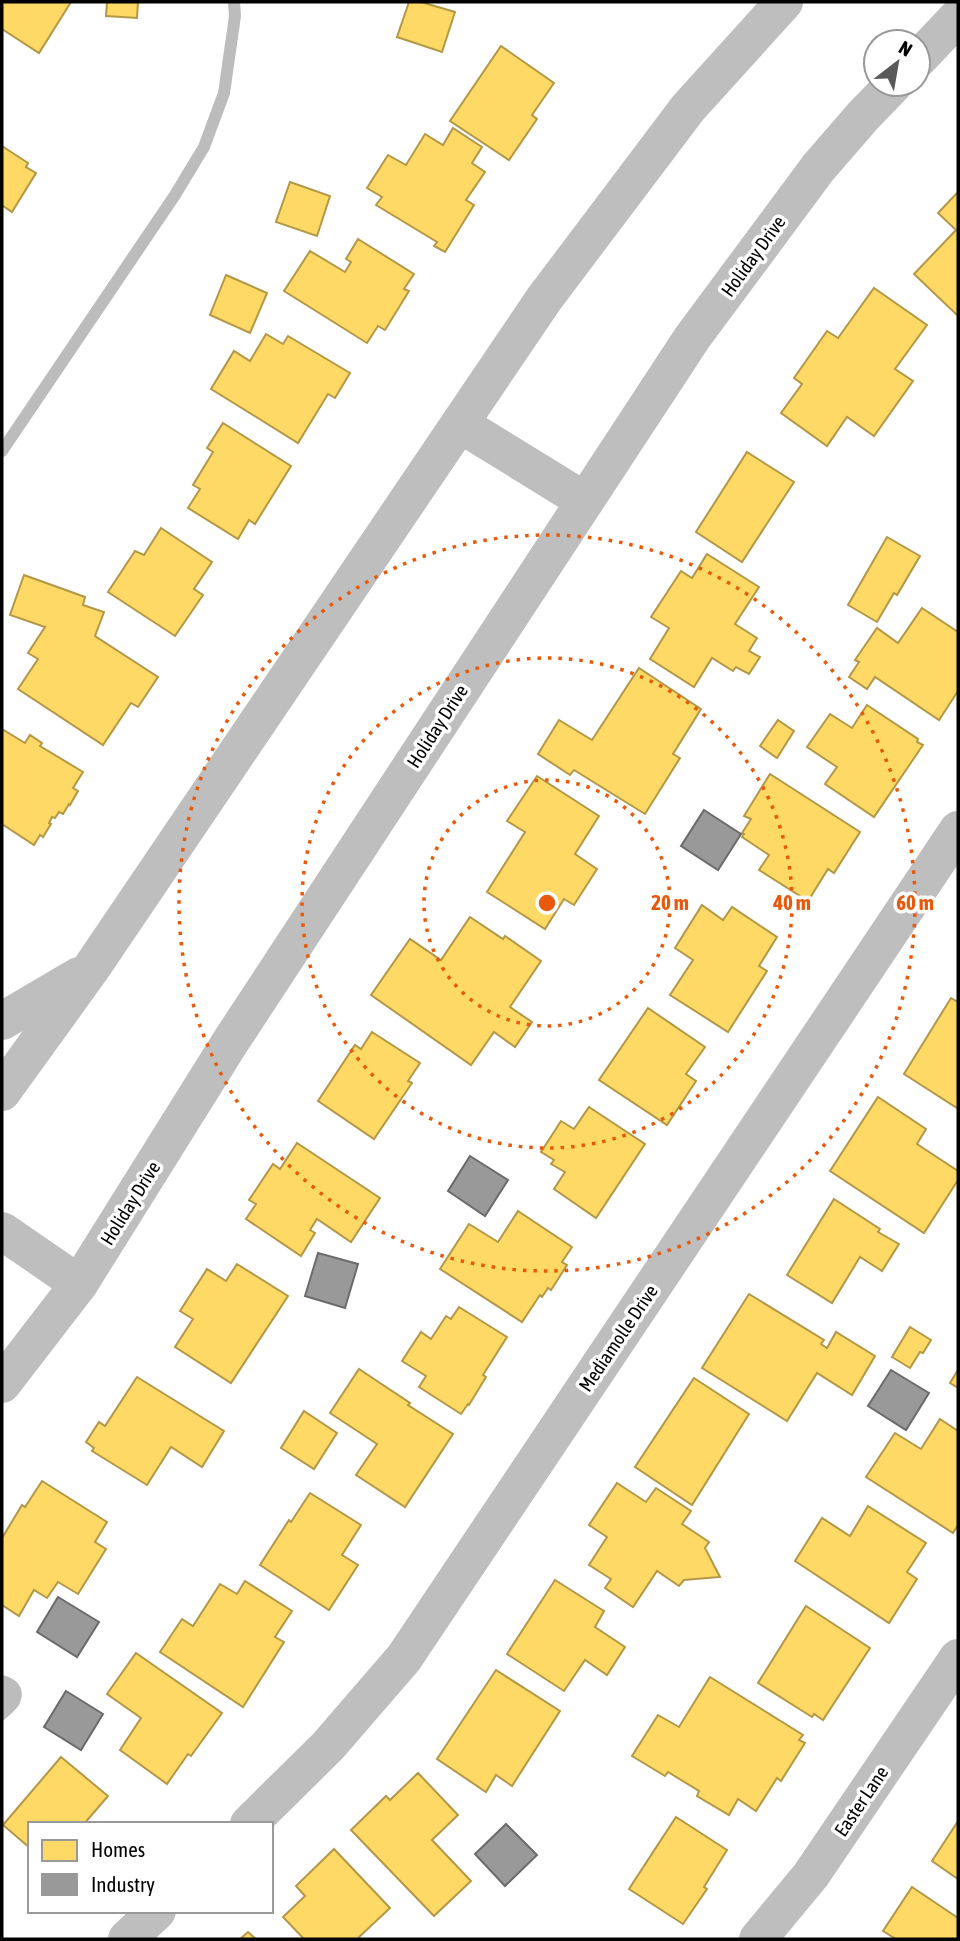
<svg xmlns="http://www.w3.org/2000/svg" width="960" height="1941" viewBox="0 0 960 1941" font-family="'Asap Condensed',sans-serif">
<rect width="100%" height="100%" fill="#fff"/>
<path fill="#bcbcbc" d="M2 1675C17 1678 27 1689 19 1705 15 1711 7 1717 2 1722Z"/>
<g fill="#ffd966" stroke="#b29847" stroke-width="2">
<path d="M2 2H71L39 53 2 29Z"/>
<path d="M107 2H138L137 18 106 16Z"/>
<path d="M409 2H421L455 12 442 52 397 37Z"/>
<path d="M501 46 554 83 532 115 537 119 509 160 450 121Z"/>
<path d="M453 128 482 147 472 163 485 172 466 200 474 205 445 252 434 246 437 242 376 205 382 197 367 188 388 155 406 165 425 134 443 145Z"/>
<path d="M2 146 28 163 26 167 36 173 12 212 3 206 2 208Z"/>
<path d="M290 182 330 196 317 236 276 222Z"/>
<path d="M958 192V316L914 274 956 230 938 213Z"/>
<path d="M358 239 414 274 404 289 409 291 385 330 378 326 367 343 284 291 310 251 345 272 351 262 346 259Z"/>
<path d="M226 275 267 293 250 333 210 315Z"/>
<path d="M874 288 927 325 895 369 913 381 874 436 847 417 827 446 781 413 802 384 794 378 827 331 838 338Z"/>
<path d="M266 334 283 344 288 336 350 373 335 398 328 394 298 443 211 389 234 351 250 361Z"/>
<path d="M223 423 291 466 255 524 249 520 238 539 188 508 200 489 193 485 213 452 207 448Z"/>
<path d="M747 452 794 482 742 562 696 532Z"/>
<path d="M161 528 212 562 194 589 203 595 175 636 108 592 135 551 144 555Z"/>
<path d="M887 537 920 556 897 595 894 593 877 622 848 605Z"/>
<path d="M707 554 759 587 735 624 757 638 749 651 760 657 749 674 736 667 733 671 712 658 694 687 650 659 669 628 651 617 681 571 692 578Z"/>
<path d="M24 575 85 597 83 605 104 612 95 636 158 677 138 707 131 703 103 745 18 689 38 659 28 653 45 627 10 615Z"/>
<path d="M922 608 958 632V691L939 720 875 677 867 689 849 677 859 662 855 660 877 628 898 643Z"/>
<path d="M639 668 701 709 673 754 680 758 645 814 574 770 570 775 538 754 559 720 592 740Z"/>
<path d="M867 705 918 739 917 742 923 745 874 817 825 784 837 767 807 747 830 714 852 728Z"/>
<path d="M778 720 794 731 777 758 760 746Z"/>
<path d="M2 729 25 743 30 735 42 743 40 746 83 772 73 788 78 791 70 805 69 804 63 814 59 812 55 818 52 817 49 823 51 824 43 837 40 835 34 845 2 824Z"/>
<path d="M770 774 860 832 834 873 828 869 808 901 759 870 769 855 742 837 744 834 742 833 751 819 744 816Z"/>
<path d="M537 776 599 816 575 854 597 869 574 905 564 899 545 929 487 892 525 832 507 821Z"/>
<path d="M702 905 723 920 732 907 777 937 759 966 767 971 728 1032 670 995 693 960 675 948Z"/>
<path d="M470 917 503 939 505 936 541 961 510 1007 532 1022 515 1047 494 1032 471 1065 371 995 410 939 441 960Z"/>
<path d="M951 998 958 1002V1106L957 1108 904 1074Z"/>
<path d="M648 1008 705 1047 686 1074 696 1081 667 1125 599 1080Z"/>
<path d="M372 1032 420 1063 408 1081 412 1083 374 1139 318 1101 355 1045 361 1049Z"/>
<path d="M878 1097 926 1129 917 1144 958 1171V1180L924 1233 830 1171Z"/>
<path d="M589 1107 645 1144 596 1218 554 1189 565 1172 551 1164 554 1160 541 1152 561 1121 574 1129Z"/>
<path d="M297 1143 380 1198 351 1242 317 1219 310 1230 315 1233 301 1256 246 1219 256 1204 249 1200 273 1164 280 1169Z"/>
<path d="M834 1199 880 1229 878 1232 899 1244 882 1271 860 1257 832 1303 787 1275Z"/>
<path d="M518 1211 572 1247 562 1262 567 1265 551 1290 548 1288 542 1297 540 1295 522 1322 440 1269 469 1224 498 1242Z"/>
<path d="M237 1264 288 1296 231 1383 175 1347 193 1319 180 1311 207 1269 226 1281Z"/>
<path d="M749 1294 824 1340 821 1344 827 1348 836 1332 875 1356 852 1395 817 1373 787 1421 702 1368Z"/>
<path d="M459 1307 507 1337 483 1375 486 1377 469 1405 468 1404 461 1414 419 1387 426 1376 402 1361 421 1332 431 1339 446 1316 451 1319Z"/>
<path d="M910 1327 931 1340 923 1353 920 1352 910 1368 892 1357Z"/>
<path d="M359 1369 410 1403 408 1405 453 1434 405 1507 356 1475 377 1444 330 1413Z"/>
<path d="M958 1370V1388L950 1383Z"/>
<path d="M137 1377 224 1431 202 1467 171 1447 147 1485 92 1451 94 1448 86 1442 99 1422 105 1426Z"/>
<path d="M694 1378 749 1414 692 1505 635 1467Z"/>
<path d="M304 1411 337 1433 314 1469 281 1448Z"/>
<path d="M940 1419 958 1431V1525L953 1533 866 1477 895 1433 921 1449Z"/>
<path d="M42 1481 107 1522 95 1542 106 1549 78 1594 58 1582 47 1598 34 1590 19 1616 2 1605V1538L22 1505 25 1507Z"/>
<path d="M617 1483 646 1502 656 1488 691 1511 682 1524 709 1542 705 1548 720 1577 684 1580 679 1586 657 1571 633 1607 605 1588 611 1579 589 1565 607 1537 589 1525Z"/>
<path d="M310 1493 361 1525 342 1555 358 1565 329 1610 260 1565 289 1520 291 1522Z"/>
<path d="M868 1506 926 1543 907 1572 917 1579 889 1623 795 1561 822 1518 850 1536Z"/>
<path d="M555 1580 604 1611 595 1627 625 1647 607 1675 585 1660 564 1691 507 1654Z"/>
<path d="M245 1581 292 1611 275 1637 284 1642 243 1707 160 1652 182 1619 193 1626 220 1584 237 1594Z"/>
<path d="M806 1606 870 1648 823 1720 814 1714 812 1717 758 1683Z"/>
<path d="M136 1653 222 1713 191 1756 188 1754 167 1784 120 1750 141 1718 107 1694Z"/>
<path d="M496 1670 560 1711 512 1786 496 1775 486 1792 437 1759Z"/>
<path d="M710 1677 803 1735 799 1740 805 1743 781 1781 777 1778 756 1811 738 1799 729 1815 697 1796 699 1791 668 1772 665 1776 632 1756 658 1715 679 1727Z"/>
<path d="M61 1757 108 1796 84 1824H30V1848L3 1825Z"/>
<path d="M418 1773 458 1815 432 1840 471 1881 434 1916 351 1830 386 1796 390 1800Z"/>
<path d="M676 1817 727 1850 704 1887 707 1889 683 1924 629 1889Z"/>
<path d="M958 1821V1879L932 1861Z"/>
<path d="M334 1849 390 1908 357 1939H304L283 1917 305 1896 296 1886Z"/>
<path d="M912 1887 958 1918V1939H896L883 1931Z"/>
<path d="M248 1932 256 1939H240Z"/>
</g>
<g fill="#999" stroke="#6b6b6b" stroke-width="2">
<path d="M704 810 741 834 718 870 681 846Z"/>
<path d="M470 1156 508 1180 485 1216 448 1191Z"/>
<path d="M318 1253 358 1264 345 1308 305 1296Z"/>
<path d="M891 1370 929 1393 906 1430 868 1406Z"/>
<path d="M58 1597 99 1622 77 1657 37 1632Z"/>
<path d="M66 1691 103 1714 81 1750 44 1727Z"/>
<path d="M506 1824 537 1855 505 1886 475 1854Z"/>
</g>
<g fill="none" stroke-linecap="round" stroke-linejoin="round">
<path stroke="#bcbcbc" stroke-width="12" d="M2 451 175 195 204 147 224 93 235 16 234 2"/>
<g stroke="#bebebe" stroke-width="38">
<path d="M918 59 958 17"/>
<path d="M460 424 585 501"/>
<path d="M2 1021 79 976"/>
<path d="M2 1092 90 970 544 299 688 108 784 2"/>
<path d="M2 1231 79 1284"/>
<path d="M2 1384 79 1284 229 1044 692 338 818 168 863 116 894 84"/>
<path d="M249 1824 328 1746 404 1658 958 830"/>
<path d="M127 1939 157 1911"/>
<path d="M758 1939 811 1875 958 1658"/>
</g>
</g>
<g fill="none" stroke="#e8590c" stroke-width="3.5" stroke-dasharray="3.5 7">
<circle cx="547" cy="903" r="123"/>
<circle cx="547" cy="903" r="245"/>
<circle cx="547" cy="903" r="368"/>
</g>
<g text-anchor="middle" stroke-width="7" stroke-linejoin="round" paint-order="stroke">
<g font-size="19" fill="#000" stroke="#fff">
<text transform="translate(753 256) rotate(-54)" y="7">Holiday Drive</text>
<text transform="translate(437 726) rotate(-57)" y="7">Holiday Drive</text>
<text transform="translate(130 1203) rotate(-58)" y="7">Holiday Drive</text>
<text transform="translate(618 1338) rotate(-56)" y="7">Mediamolle Drive</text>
<text transform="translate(861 1801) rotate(-56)" y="7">Easter Lane</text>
</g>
</g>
<circle cx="547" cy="903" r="10" fill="#e8590c" stroke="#fff" stroke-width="3.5"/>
<g font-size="21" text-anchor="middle" font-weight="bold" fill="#e8590c" stroke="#fff" stroke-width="7" stroke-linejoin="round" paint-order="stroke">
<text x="670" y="910">20 m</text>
<text x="792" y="910">40 m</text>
<text x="915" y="910">60 m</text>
</g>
<rect width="960" height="1941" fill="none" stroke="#000000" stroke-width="7"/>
<rect x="28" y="1822" width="245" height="91" fill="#ffffff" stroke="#999999" stroke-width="2"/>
<rect x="42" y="1840" width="35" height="21" fill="#ffd966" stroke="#999999" stroke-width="2"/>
<text x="91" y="1857" font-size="21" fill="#000000">Homes</text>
<rect x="42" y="1874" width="35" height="21" fill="#999999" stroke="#999999" stroke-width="2"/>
<text x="91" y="1892" font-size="21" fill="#000000">Industry</text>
<g transform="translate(897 63) rotate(31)"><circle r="33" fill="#ffffff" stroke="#999999" stroke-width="2"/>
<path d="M0-5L12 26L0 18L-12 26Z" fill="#595959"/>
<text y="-10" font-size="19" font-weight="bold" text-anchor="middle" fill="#000000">N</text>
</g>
</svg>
